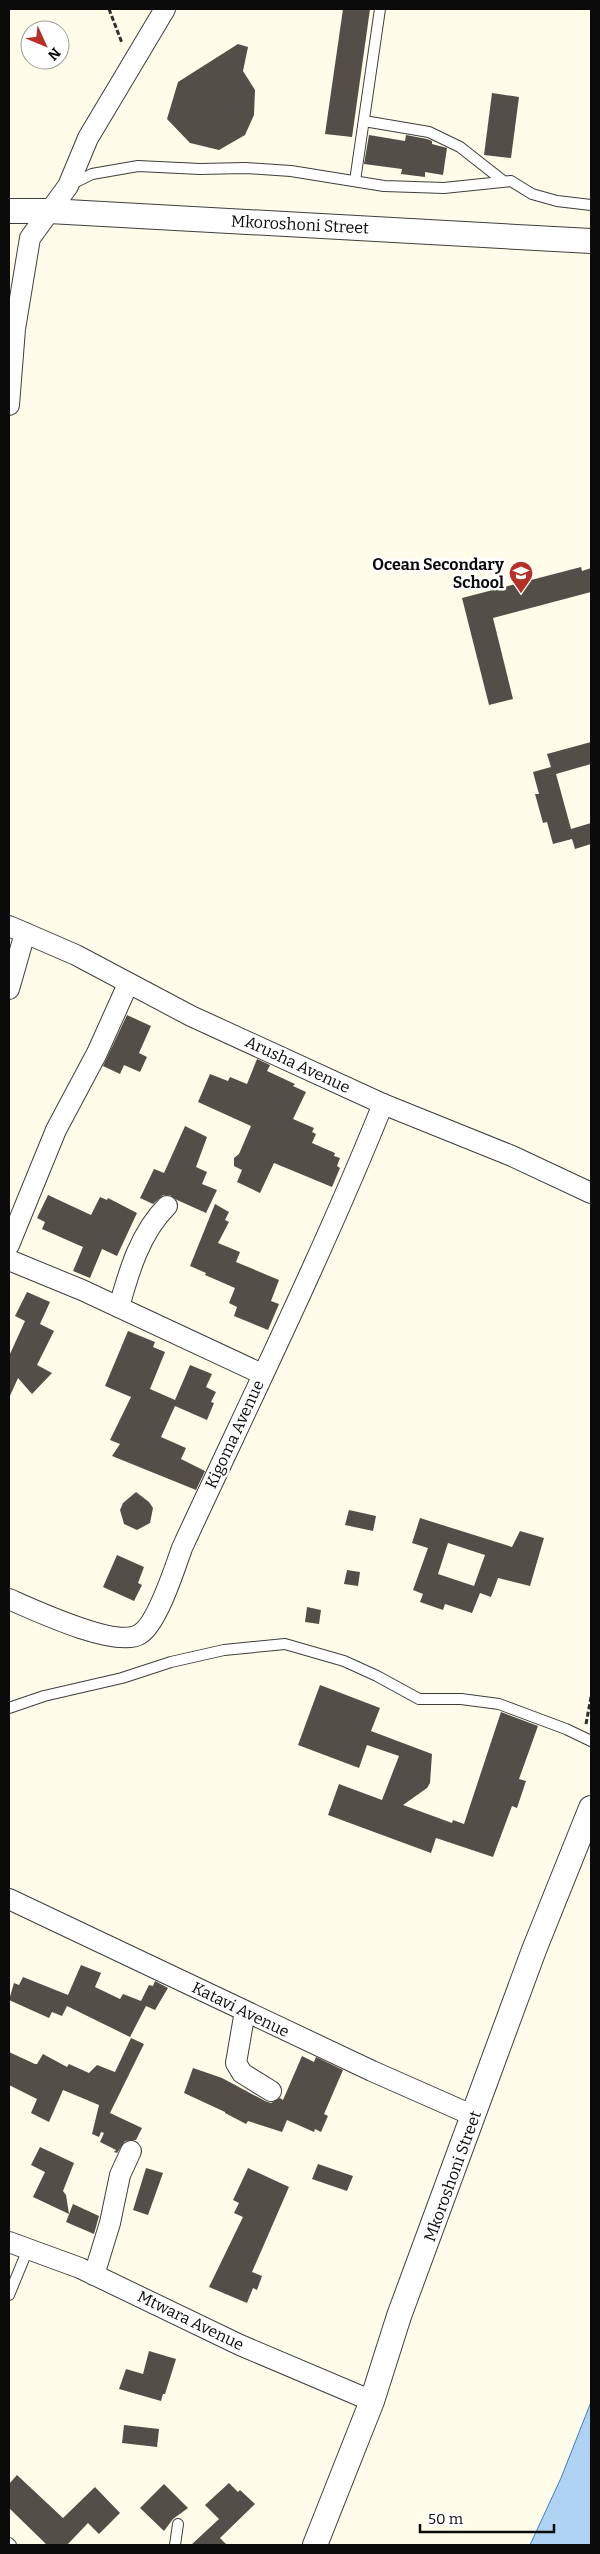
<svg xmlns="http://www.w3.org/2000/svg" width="600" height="2554" viewBox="0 0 600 2554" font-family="Bitter,serif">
<rect width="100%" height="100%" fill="#fffdea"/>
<path fill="#b0d3f4" stroke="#3980ca" d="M591 2402V2545H530L561 2478Z"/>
<g fill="#534e48" fill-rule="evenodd">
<path d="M343 9H370L352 137 325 134Z"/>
<path d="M238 44 248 47 243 71 255 90 254 115 245 135 219 150 190 143 167 119 178 82Z"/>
<path d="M492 93 519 97 511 158 484 155Z"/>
<path d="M369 135 405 141 406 135 427 139 432 141V144L447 148 443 175 425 172V177L401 174 402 169 364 164Z"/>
<path d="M581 567 582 571 591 568V592L493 618 513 699 489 705 462 598Z"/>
<path d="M591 742V764L556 774 571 829 591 823V844L575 849 572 839 553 844 547 822 543 823 535 794H539L533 772 551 767 547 754Z"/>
<path d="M127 1015 151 1026 139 1053 147 1057 140 1072 124 1065 120 1074 103 1066Z"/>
<path d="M257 1059 270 1065 267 1071 295 1084 293 1086 306 1092 293 1119 314 1128 312 1132 316 1134 312 1143 335 1153 334 1156 340 1158 337 1166 340 1168 332 1187 274 1163 260 1193 237 1182 242 1170 234 1166V1158L239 1154 251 1126 198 1102 210 1074 228 1081 230 1077 247 1084Z"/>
<path d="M185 1126 207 1137 196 1167 207 1172 202 1184 217 1190 206 1213 177 1200 170 1195H163L153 1204 140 1198 154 1169 164 1173Z"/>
<path d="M48 1195 91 1215 100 1197 107 1200 108 1198 137 1213 117 1256 102 1249 90 1278 73 1271 83 1247 42 1229 45 1222 37 1218Z"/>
<path d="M215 1204 229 1212 225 1220 229 1222 218 1243 240 1252 236 1262 279 1280 271 1301 279 1304 268 1330 234 1316 237 1307 229 1303 235 1288 205 1275 206 1273 190 1266Z"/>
<path d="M27 1292 50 1302 40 1324 54 1331 37 1365 52 1373 32 1394 18 1378 9 1398V1356L25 1321 15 1316Z"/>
<path d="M128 1331 155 1342 153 1347 165 1352 150 1389 175 1400 190 1365 212 1374 206 1387 216 1392 211 1402 214 1403 207 1420 175 1406 161 1437 186 1448 181 1459 205 1471 196 1490 112 1456 120 1444 110 1440 131 1397 105 1386Z"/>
<path d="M136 1492 149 1502 153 1508 150 1523 137 1530 124 1524 120 1510 123 1503Z"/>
<path d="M349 1510 376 1516 373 1531 345 1525Z"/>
<path d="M420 1518 512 1547 520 1531 544 1538 530 1586 498 1578 491 1597 480 1593 472 1613 445 1604 443 1610 420 1602 423 1594 413 1590 428 1548 412 1543ZM448 1543 485 1555 474 1586 438 1574Z"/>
<path d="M117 1555 144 1567 138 1583 142 1585 134 1601 103 1587Z"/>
<path d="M347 1570 360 1572 358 1586 344 1584Z"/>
<path d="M307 1607 321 1610 319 1624 305 1622Z"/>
<path d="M320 1685 380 1708 371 1731 432 1754 430 1783 427 1788 403 1805 452 1823 453 1820 464 1824 501 1712 538 1726 519 1779 526 1781 517 1808 512 1806 493 1857 436 1838 431 1853 328 1815 339 1784 382 1800 399 1756 367 1745 359 1768 298 1745Z"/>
<path d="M81 1965 101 1973 95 1987 120 1999 123 1994 141 2001 149 1985 153 1986 155 1981 168 1988 155 2010 146 2006 130 2037 67 2006 62 2016 52 2012 49 2018 9 2000 14 1983 19 1985 23 1977 68 1995Z"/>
<path d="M131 2038 144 2044 110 2113 142 2128 136 2140 125 2141 117 2153 114 2152 116 2150 100 2142 104 2133 101 2132 99 2137 92 2134 99 2105 63 2090 49 2122 31 2113 37 2099 9 2085V2052L35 2064H37L43 2054 67 2067 69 2064 89 2073 97 2065 115 2072Z"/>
<path d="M302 2056 314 2062 316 2057 343 2070 324 2114 328 2116 321 2132 315 2129 314 2132 287 2120 282 2132 248 2121 246 2124 225 2113V2112L184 2093 193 2068 222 2078 265 2101 271 2103 280 2098 283 2100Z"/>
<path d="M40 2147 74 2163 63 2191 66 2195 69 2214 33 2197 45 2172 31 2165Z"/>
<path d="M318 2164 353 2176 347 2191 312 2179Z"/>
<path d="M146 2168 163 2173 148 2215 133 2210Z"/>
<path d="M248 2168 289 2187 252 2272 262 2276 257 2290 253 2288 247 2303 209 2287 243 2217 234 2213 239 2203 233 2200Z"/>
<path d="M73 2204 99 2216 94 2234 66 2222Z"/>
<path d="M149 2351 176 2359 165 2394H163L161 2401 119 2389 126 2369 143 2374Z"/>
<path d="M124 2425 159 2429 157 2447 122 2443Z"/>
<path d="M17 2475 63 2518 95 2487 120 2513 99 2534 88 2523 67 2545H47L9 2508V2484Z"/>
<path d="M229 2483 238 2492 240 2490 255 2504 220 2538 227 2545H191L219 2519 205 2505Z"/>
<path d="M164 2484 188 2508 173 2519 164 2531 140 2508Z"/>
</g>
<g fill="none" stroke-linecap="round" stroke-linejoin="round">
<defs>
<g id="service">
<path d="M364 121 429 132 460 147 502 180"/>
<path d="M355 181 380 9"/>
<path d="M70 185 92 174 138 166 200 169 246 168 291 171 384 186 444 188 511 181 532 194 557 201 591 205"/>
<path d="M9 1708 44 1696 122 1678 171 1662 224 1650 285 1644 344 1661 377 1676 419 1699H461L499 1704 566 1729 591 1741"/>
<path d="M9 2295 28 2249"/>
<path d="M9 2543 11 2545"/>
<path d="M175 2545 178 2524"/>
</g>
<g id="minor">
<path d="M9 405 15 329 30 238 68 186 88 138 165 9"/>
<path d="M9 926 76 955 191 1016 383 1104 512 1156 591 1193"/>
<path d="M9 989 25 933"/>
<path d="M9 1245 56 1130 97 1053 128 984"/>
<path d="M9 1260 82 1290 262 1374"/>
<path d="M119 1307C129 1271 140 1233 167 1206"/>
<path d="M9 1599C34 1610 117 1649 140 1634 157 1624 175 1568 182 1548 250 1401 322 1255 383 1104"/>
<path d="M9 1899 372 2071 474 2116"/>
<path d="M245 2011 236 2063 242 2073 271 2091"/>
<path d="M9 2242 80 2268 240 2345 372 2401"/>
<path d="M94 2275 110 2223 120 2175 131 2151"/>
</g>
<g id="tertiary">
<path d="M9 211H49L591 241"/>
<path d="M315 2545 372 2401 399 2316 534 1950 591 1808"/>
</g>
</defs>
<use href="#service" stroke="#3e3e3e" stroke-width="12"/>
<use href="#minor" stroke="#3e3e3e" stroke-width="22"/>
<use href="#tertiary" stroke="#3e3e3e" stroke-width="26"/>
<g stroke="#2d2d2d" stroke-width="3" stroke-dasharray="5 2.5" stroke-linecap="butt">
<path d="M109 9 122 43"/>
<path d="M586 1724 591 1697"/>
</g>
<use href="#service" stroke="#fff" stroke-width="10"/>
<use href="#minor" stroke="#fff" stroke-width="20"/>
<use href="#tertiary" stroke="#fff" stroke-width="24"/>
</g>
<defs>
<symbol id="school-pin" viewBox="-11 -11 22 30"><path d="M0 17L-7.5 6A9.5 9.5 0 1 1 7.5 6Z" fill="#b73027" stroke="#fff"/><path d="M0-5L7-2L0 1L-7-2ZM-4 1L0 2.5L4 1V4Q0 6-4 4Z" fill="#fff"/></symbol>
</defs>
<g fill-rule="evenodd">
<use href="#school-pin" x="507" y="559" width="28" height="38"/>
</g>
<g text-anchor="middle" stroke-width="5" stroke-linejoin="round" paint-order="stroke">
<g font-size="16" fill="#0b0b0b" stroke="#fff">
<text transform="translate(300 224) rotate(3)" y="6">Mkoroshoni Street</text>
<text transform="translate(298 1064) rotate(25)" y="6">Arusha Avenue</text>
<text transform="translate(234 1434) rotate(-65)" y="6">Kigoma Avenue</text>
<text transform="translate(241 2009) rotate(26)" y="6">Katavi Avenue</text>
<text transform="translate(452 2176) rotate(-70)" y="6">Mkoroshoni Street</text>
<text transform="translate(191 2320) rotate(26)" y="6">Mtwara Avenue</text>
</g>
<g font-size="16" font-weight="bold" fill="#0b0b0b" stroke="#fff" text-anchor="end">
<text x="504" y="570">Ocean Secondary<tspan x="504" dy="18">School</tspan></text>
</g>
</g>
<rect width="600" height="2554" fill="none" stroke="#0b0b0b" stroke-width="20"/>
<g transform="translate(45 45) rotate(134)"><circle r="24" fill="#ffffff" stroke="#9d9d9d"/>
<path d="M0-4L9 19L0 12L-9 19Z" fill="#b73027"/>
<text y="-8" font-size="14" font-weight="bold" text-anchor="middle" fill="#0b0b0b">N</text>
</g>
<path d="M420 2524v8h134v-8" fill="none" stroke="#0b0b0b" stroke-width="2.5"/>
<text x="428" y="2524" font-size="15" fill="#0b0b0b" stroke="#ffffff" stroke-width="4" paint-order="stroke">50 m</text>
</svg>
